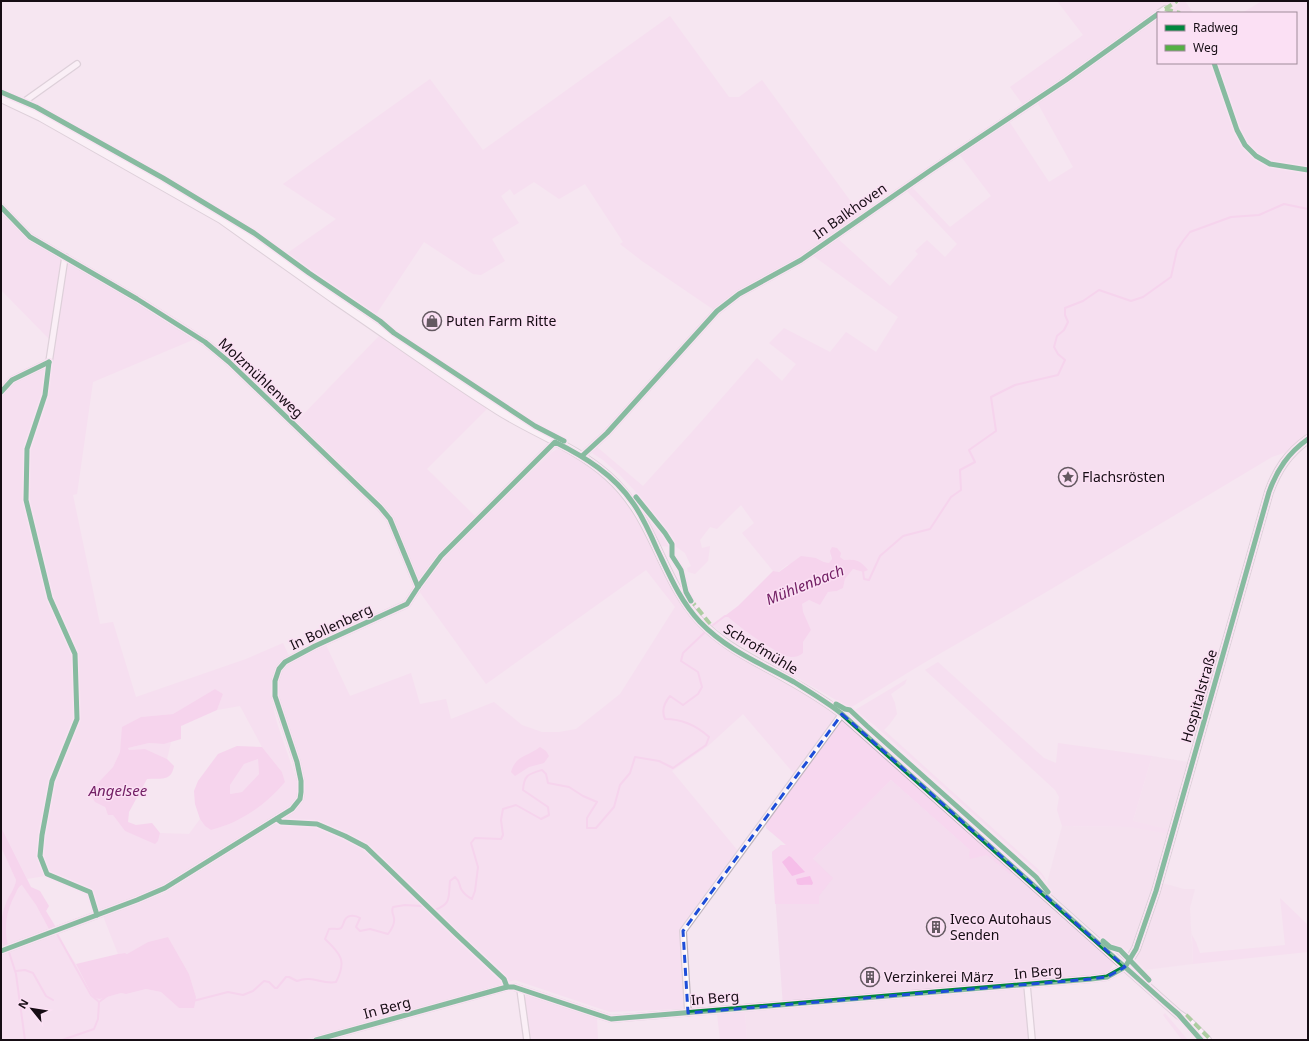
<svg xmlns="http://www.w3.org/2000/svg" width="1309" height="1041" viewBox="0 0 1309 1041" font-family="'Noto Sans',sans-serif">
<rect width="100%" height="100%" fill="#f5e6f1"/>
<path fill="#f4dcee" d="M1152 756 1188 762 1171 830 1155 881 1184 889H1195L1190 908 1193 964 1145 970 1127 949 1116 960 1111 969 1105 973 1087 976 1025 982 1030 1040H747L745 1011 783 1007 772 852 781 845 813 859 891 780 978 857 993 853 1038 895 1047 883 1062 826 1130 827 1133 821Z"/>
<g fill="#f7d7ef" fill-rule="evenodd">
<path d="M1057 1H1175L1173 3 1172 11 1181 1H1185L1193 13H1158V63H1296V13H1242L1262 1H1308V437L1284 453 1272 457 1048 591 922 664 850 708 733 641 711 625 726 615C745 632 767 646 790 657L803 653V642L811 630 802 612V604L809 600 820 605 828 592 837 591 843 588 845 579 853 569 863 572 852 559 844 560 840 557 830 555 832 559 829 563 824 562 816 558 787 565 778 572 773 571 742 533 754 523 741 505 717 529 710 527 700 540 702 548 710 546 708 561 695 574 688 572 687 568 691 566 685 553 675 546 671 537 661 523 636 492 619 474 603 460 592 453 597 447 643 486 691 433 757 358 782 381 796 364 769 343 784 328 830 352 846 332 876 352 898 317 812 255 836 237 890 286 918 254 915 251 927 240 945 257 957 244 905 189 911 186 950 227 991 196 959 154 1009 121 1049 182 1073 167 1037 102 1026 109 1010 87 1083 35Z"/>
<path d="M670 16 729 97H739L762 80 860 214C841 229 821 245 800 257 772 275 738 286 714 310L642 261 620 244 623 242 585 184 559 199 534 182 514 195 510 189 501 196 519 223 492 239 505 261 481 275 473 274 424 242 375 316 286 254 336 219 283 184 430 79 483 150Z"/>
<path d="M1 210 29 238 166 318 195 339 93 382 77 494 73 495 100 624 113 622 136 697 246 659 283 643 289 656 279 664 273 676 270 694 277 723 299 787 297 798 290 807 165 887 95 914 89 893 45 876 27 879 1 827V388L48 361 52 342 1 290ZM215 689 223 694 217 710 240 706 262 747 282 772 285 782C266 805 240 823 211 830L205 826 200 819 189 834 160 833 158 841 155 843 125 831 113 815 106 811 97 784 113 767 120 752 123 727 141 717 173 714Z"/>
<path d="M379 336 488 408 427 469 476 517 439 554 421 578H416L392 518 350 471 297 421Z"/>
<path d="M557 449 562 451 566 450C592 466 616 482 632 508 644 527 651 548 661 568 678 603 698 629 730 651L832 710 837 717 795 775 743 714 708 746 672 771 738 851 680 929 686 1005 682 1009 610 1012 515 980 303 1040H1V954L54 935 57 936 76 964 91 993 100 999 121 993 126 994 146 989 161 992 179 1008 196 997 189 974 168 937 148 942 127 954 125 953 118 954 103 916 164 894 296 811 303 800 305 787 303 771 277 692 278 677 283 667 287 663 326 645 350 696 411 673 420 704 446 699 451 719 494 702 522 725 542 732H559L576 729 620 694 675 607 646 570 486 684 419 591 443 558 552 452Z"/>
<path d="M635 501 638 502 660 529 671 547 661 546 641 508Z"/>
<path d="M938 662 1044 758 1056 763 1058 743 1152 756 1133 821 1171 830 1169 834 1130 827 1062 826 1057 810 1059 797 1055 790 925 670Z"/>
<path d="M907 679 905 684 891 694 895 703 897 714 889 725 884 730 1039 870 1044 876 1047 883 1041 875 874 725 855 710Z"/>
<path d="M843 719 1013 871 1010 874 987 855 970 859 969 855 970 850 891 780 813 859 833 878 819 896V904H775L772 852 781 845H786L766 828V821L841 720Z"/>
<path d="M867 730H870L878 736 1038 880 1042 886 1041 888Z"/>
<path d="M171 742 167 759 145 749 129 750 128 748 149 743 164 744Z"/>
<path d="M258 759 259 774 242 792 230 794V785L244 764Z"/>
<path d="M1 847 16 880 15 886 6 903 1 918Z"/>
<path d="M23 885 36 905 50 931 8 945C4 928 6 910 15 895 17 891 18 887 23 885Z"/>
<path d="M1280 898 1308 925V952L1193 964 1192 935 1196 942 1200 953 1285 945Z"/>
<path d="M527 996 542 999 597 1018 598 1040H529L524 998Z"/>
<path d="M745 1011 747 1040H720L717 1014Z"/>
<path d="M1165 1013 1188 1040H1182L1163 1015Z"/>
</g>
<g fill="#f6bee9" fill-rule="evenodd">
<path d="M832 547 837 548 841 553 840 557 844 560C855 558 861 561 868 570L863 572 853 569 845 579 843 588 837 591 828 592 820 605 809 600 802 604 803 612 811 630 803 642V653C799 656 796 657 791 657 779 656 736 625 726 615L738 606 773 571 779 572 801 556 816 558 824 562 829 563 832 559 830 551Z"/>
<path d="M215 689 223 694 217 710 181 726V739L164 744 149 743 128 748 129 750 145 749 167 759 174 766C171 782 161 778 147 779L129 812 128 822 136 825 152 823 160 833 158 841 155 844 125 831 113 815H108L105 807 95 802 91 795 97 784 113 767 120 752 122 727 141 717 173 714Z"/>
<path d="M237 746 262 747 282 772 285 782C266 805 240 823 211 830L205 826 200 819 195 804 194 791 198 781 218 754ZM258 759 259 774 242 792 230 794V785L244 764Z"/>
<path d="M540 747 546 751 549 756 544 763 529 767 515 776 511 772C516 755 527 757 540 747Z"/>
<path d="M1 827 31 887 40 891 49 906 46 911 57 929 50 931 36 905 22 885C18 887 17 891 15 895 6 911 4 928 8 945L3 947C0 933 0 917 6 903 9 895 15 889 16 880L1 847Z"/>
<path d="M789 856 791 857 805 872 792 876 782 862Z"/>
<path d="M810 876 813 883 812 885C808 884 800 886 797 884L796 879Z"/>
<path d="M168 937 189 974 196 997 194 1008H179L161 992 146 989 126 994 121 993 100 999 95 998 91 993 76 964 118 954 125 953 127 954 148 942Z"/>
</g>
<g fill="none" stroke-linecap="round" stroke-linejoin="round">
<g stroke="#f6bee9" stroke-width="2">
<path d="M863 571 864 579 869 580 880 556 903 536 930 529 951 497 961 490 960 470 975 462 969 450 996 431 991 397 1015 385 1058 375 1065 360 1058 354 1054 347 1057 336 1064 330 1068 322 1065 315V308L1083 301 1099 290 1131 301 1143 297 1171 277 1177 250 1183 241 1190 232 1231 217 1259 215 1284 204 1308 209"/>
<path d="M713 625 725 616H730"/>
<path d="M428 903 435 910C452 903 448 898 450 881L455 877C460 881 459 884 461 889 464 894 468 897 472 899L475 891 478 867 471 843 475 838 501 839 503 835 501 820 503 809 516 805 541 819 549 815 548 807 523 790C524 775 528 774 542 770L546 774 548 783 569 787 583 796 597 802 587 818V828H596L614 807 620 785 630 773 635 757 659 761 673 768 706 745 709 737C697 726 682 719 665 719 661 710 664 703 670 696L683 705 698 694 702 687 698 672 681 661 683 653 704 633"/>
<path d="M57 934 91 995 99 1002 107 996"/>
<path d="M8 949 16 974 25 1040"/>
<path d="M16 971 25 970 33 973 46 996 53 1000"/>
<path d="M193 1001 228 992 243 995 253 991 264 981 269 982 275 988H277L286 977H289L297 981C313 975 322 985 336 982 347 961 341 954 325 939L329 929C332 928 339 930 341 928 343 926 343 924 344 922 346 915 354 914 360 918L356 927 360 931 370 929 388 934C392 929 395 924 394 918 393 913 391 912 393 907L405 905 421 906"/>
<path d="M62 1040 94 1029 98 1019 99 1002"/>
</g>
<defs>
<g id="street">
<path d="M1159 13 1165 9"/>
<path d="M22 107 25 101 77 64"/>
<path d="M1 207 30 237 137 299 205 342 229 362 380 507 390 519 418 587"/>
<path d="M1 392 12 380 49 362 65 257"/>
<path d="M582 456 607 433 717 311 739 294 801 260 931 170 1066 80 1158 14"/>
<path d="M1 951 137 900 165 888 292 809 300 799 301 792V781L297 762 275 696V681L279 669 285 662 315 646 407 604 418 587 441 556 555 442"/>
<path d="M1027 985 1032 1040"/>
<path d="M520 989 527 1040"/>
<path d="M688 1013 683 931 842 714"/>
<path d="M316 1040 507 987H514L611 1019 1091 979 1107 977 1125 967"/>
</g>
<g id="secondary">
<path d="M1 98 41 117 221 219 334 299C389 336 442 375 498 410 534 433 576 447 608 476 654 516 660 577 699 620 720 643 746 656 773 671 797 684 820 697 842 714L1178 1014 1187 1020 1207 1040"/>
<path d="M1125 967 1136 949 1156 891 1269 492C1277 470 1288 453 1308 439"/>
</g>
</defs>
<use href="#street" stroke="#c1b6be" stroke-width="8"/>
<use href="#secondary" stroke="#c1b6be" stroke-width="10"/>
<use href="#street" stroke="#fefbfd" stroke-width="5.5"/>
<use href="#secondary" stroke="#fefbfd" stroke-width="8"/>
<g stroke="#55b044" stroke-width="4" stroke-dasharray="8 4" stroke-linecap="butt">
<path d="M1165 9 1180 13"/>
<path d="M1165 9 1177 1"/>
<path d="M690 599 710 624"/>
<path d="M1186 1015 1211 1040"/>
</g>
<defs>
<g id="cycleway">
<path d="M1214 63 1237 130 1245 145 1256 156 1270 164 1308 170"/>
<path d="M1 92 36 107 163 178 254 233 309 273 380 321 394 333 535 426 564 441"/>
<path d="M1 207 30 237 137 299 205 342 229 362 380 507 390 519 418 587"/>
<path d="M49 362 45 395 27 449 26 500 50 598 75 654 77 719 52 781 42 835 40 856 47 874 90 892 97 915"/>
<path d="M1 392 12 380 49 362"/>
<path d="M582 456 607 433 717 311 739 294 801 260 931 170 1066 80 1158 14"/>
<path d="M636 497 665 533 672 544V556L681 570 686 592 691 601"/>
<path d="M836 704 845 709 850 710 867 726 1036 877 1048 892"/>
<path d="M277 819 281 822 317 824 345 836 366 847 390 870 456 934 504 979 507 987"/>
<path d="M1103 941 1110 947 1120 950 1149 980"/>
<path d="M1 951 137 900 165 888 292 809 300 799 301 792V781L297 762 275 696V681L279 669 285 662 315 646 407 604 418 587 441 556 555 442C585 457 614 475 633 503 643 517 650 533 657 549 669 574 680 601 700 622 727 650 760 663 794 682 810 692 827 702 842 714L1163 1001 1178 1014 1201 1040"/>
<path d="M316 1040 507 987H514L611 1019 1091 979 1107 977 1125 967 1136 949 1156 891 1269 492C1277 470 1288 453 1308 439"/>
</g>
</defs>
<use href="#cycleway" stroke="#fbe0f4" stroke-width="8"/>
<use href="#cycleway" stroke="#00873e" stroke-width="5"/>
</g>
<path d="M0 0H1309V1041H0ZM842 714 1125 967 1107 977 1091 979 688 1013 683 931Z" fill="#f5e6f1" fill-opacity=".55" fill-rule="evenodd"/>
<path fill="none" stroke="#1d4ed8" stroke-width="3" stroke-dasharray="8 5" stroke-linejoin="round" d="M842 714 1125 967 1107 977 1091 979 688 1013 683 931Z"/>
<defs>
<symbol id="shop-ring" viewBox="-11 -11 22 22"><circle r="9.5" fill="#fbe0f4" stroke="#645961" stroke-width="1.5"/><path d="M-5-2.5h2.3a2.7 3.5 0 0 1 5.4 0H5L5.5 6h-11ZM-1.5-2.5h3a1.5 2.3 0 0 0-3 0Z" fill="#645961"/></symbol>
<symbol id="sight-ring" viewBox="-11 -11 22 22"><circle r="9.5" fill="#fbe0f4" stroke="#645961" stroke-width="1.5"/><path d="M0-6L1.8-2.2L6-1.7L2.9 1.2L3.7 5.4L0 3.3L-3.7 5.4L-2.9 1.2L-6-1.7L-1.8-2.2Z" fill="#645961"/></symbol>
<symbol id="building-ring" viewBox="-11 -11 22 22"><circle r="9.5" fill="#fbe0f4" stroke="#645961" stroke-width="1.5"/><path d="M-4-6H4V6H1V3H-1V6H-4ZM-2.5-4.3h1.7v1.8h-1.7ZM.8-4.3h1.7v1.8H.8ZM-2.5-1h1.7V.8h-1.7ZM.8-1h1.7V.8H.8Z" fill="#645961"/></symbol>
</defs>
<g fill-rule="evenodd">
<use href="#shop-ring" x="421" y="310" width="22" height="22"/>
<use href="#sight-ring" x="1057" y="466" width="22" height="22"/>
<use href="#building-ring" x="925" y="916" width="22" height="22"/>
<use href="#building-ring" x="859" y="966" width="22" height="22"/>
</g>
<g text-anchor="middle" stroke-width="3" stroke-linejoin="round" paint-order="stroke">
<g font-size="14" fill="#160d14" stroke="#fbe0f4">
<text transform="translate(850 211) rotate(-35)" y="5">In Balkhoven</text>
<text transform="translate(261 378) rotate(43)" y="5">Molzmühlenweg</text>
<text transform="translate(331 627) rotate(-25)" y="5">In Bollenberg</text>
<text transform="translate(761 649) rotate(31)" y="5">Schrofmühle</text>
<text transform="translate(1199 696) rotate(-74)" y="5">Hospitalstraße</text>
<text transform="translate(1038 972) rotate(-5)" y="5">In Berg</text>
<text transform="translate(715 998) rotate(-5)" y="5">In Berg</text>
<text transform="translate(387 1008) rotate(-15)" y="5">In Berg</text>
</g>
<g font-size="14" fill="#160d14" stroke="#fbe0f4" text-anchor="start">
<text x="446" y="326">Puten Farm Ritte</text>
<text x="1082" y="482">Flachsrösten</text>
<text x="950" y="924">Iveco Autohaus<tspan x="950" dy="16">Senden</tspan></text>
<text x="884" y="982">Verzinkerei März</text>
</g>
<g font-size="15" font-style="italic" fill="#732065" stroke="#fbe0f4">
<text transform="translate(805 585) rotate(-22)" y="5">Mühlenbach</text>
<text x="118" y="796">Angelsee</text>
</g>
</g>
<rect width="1309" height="1041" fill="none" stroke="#160d14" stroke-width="4"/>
<rect x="1157" y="12" width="140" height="52" fill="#fbe0f4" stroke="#9f8c9a"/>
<rect x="1165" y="25" width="20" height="6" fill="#00873e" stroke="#9f8c9a"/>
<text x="1193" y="32" font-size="12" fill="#160d14">Radweg</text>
<rect x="1165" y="45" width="20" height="6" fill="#55b044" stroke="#9f8c9a"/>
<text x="1193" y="52" font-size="12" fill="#160d14">Weg</text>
<g transform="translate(32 1009) rotate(300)" stroke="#fbe0f4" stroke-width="3" paint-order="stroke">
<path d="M0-3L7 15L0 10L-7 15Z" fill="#160d14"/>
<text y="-6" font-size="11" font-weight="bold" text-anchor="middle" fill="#160d14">N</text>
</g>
</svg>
